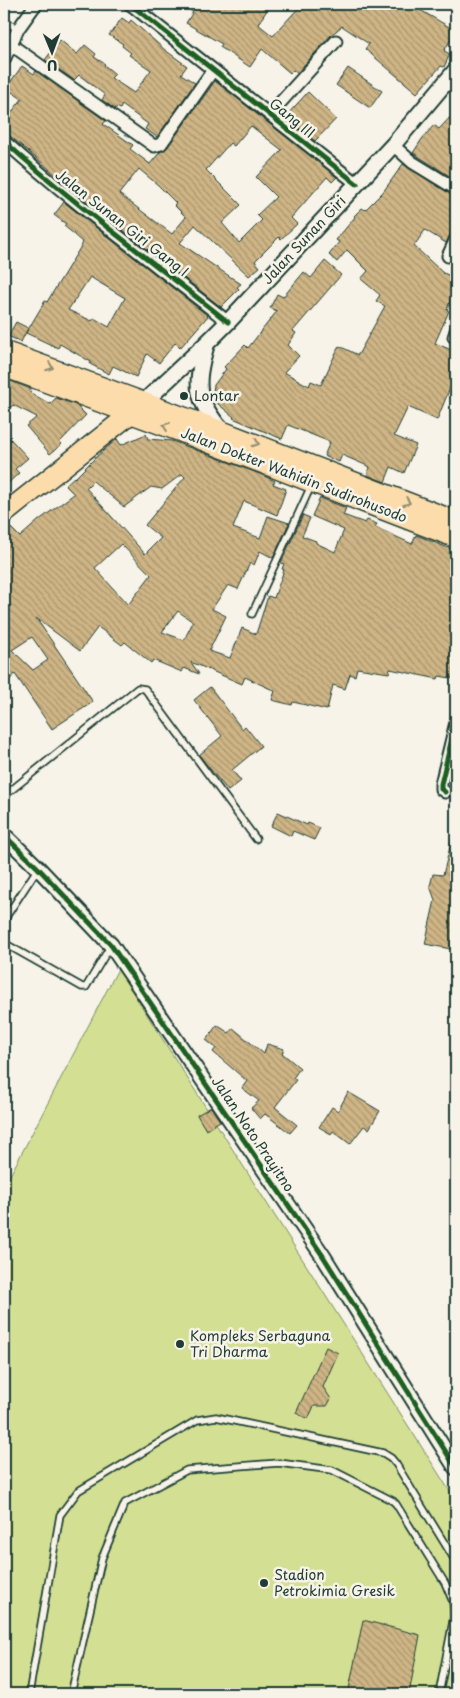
<svg xmlns="http://www.w3.org/2000/svg" width="460" height="1698" viewBox="0 0 460 1698" font-family="'Playpen Sans',sans-serif">
<defs>
<pattern id="building-back-hatch" width="6" height="6" patternUnits="userSpaceOnUse" patternTransform="scale(1.25)"><rect width="6" height="6" fill="#cfb585"/><path d="M-1 5l2 2M0 0l6 6M5-1l2 2" fill="none" stroke="#a7946e"/></pattern>
</defs>
<rect width="100%" height="100%" fill="#f7f3e8"/>
<filter id="ink" filterUnits="userSpaceOnUse"><feTurbulence type="fractalNoise" baseFrequency=".02" numOctaves="2"/><feDisplacementMap in="SourceGraphic" scale="10" xChannelSelector="R" yChannelSelector="G"/><feConvolveMatrix kernelMatrix="1 2 1 2 8 2 1 2 1" color-interpolation-filters="sRGB"/></filter>
<g filter="url(#ink)">
<path fill="#d3e093" stroke="#798e64" d="M118 969 456 1501V1694H4V1187Z"/>
<g fill="url(#building-back-hatch)" stroke="#1f3d34" fill-rule="evenodd">
<path d="M178 4H271L258 24 273 36 302 4H410L456 31 444 51 450 54 444 67 441 66 417 93 365 49 369 44 342 26 330 36 297 73 293 70 290 73 262 49 250 67 220 47 222 44 186 23 193 12Z"/>
<path d="M122 18 129 23 131 20 165 50 187 66 181 74 195 83 157 137 145 129 148 124 122 105 120 109 117 107 115 109 102 100 105 95 79 75 74 80 45 60 60 40 77 54 85 45 96 54 94 57 105 64 104 65 115 74 111 78 134 93 151 70 129 55 131 53 122 46 123 44 109 35Z"/>
<path d="M22 66 34 74 36 71 106 121 103 124 133 145 130 149 150 164 160 152 167 148 215 81 337 177 332 182 327 177 291 218 297 224 281 239 279 237 255 261 260 267 249 276 195 225 180 243 241 284 237 287 239 289 221 307 91 205 9 135 4 134V122L22 99 6 88ZM251 126 282 150 256 177 276 197 257 215 262 220 239 243 222 223 241 205 206 170 230 143 234 146ZM139 169 158 185 176 203 174 205 186 217 172 234 119 194Z"/>
<path d="M348 68 382 91 370 108 336 85Z"/>
<path d="M308 92 336 119 315 141 285 117Z"/>
<path d="M456 111V180L413 153 422 139 434 125 439 129Z"/>
<path d="M403 164 452 195 456 196V232L451 233 446 243 425 230 414 246 443 273 456 278V283L447 310 449 311 435 343 456 352V373L437 420 408 407 394 436 416 445 404 473 391 467 385 482 367 475 370 467 342 455 339 462 324 456 330 442 288 425 282 439 233 418 234 417 212 399 214 385 226 369 224 367 245 345 248 348 277 311 270 308 277 294 283 297 304 272 311 278 325 261 341 275 293 331 296 333 288 345 299 356 284 372 309 386 311 381 321 385 339 346 358 355 385 306 376 301 380 295 361 279 368 271 347 250 337 262 329 255 339 242 336 240 355 217 354 216 362 208 365 210 383 192Z"/>
<path d="M64 202 208 316 180 348 175 343 159 363 147 354 136 377 113 366 109 374 90 364 91 362 60 344 58 348 26 333 45 301 47 302 83 243 74 235V234L64 226 66 224 54 215ZM90 277 125 298 109 327 94 318 92 321 68 310Z"/>
<path d="M16 322 28 328 21 342 8 336Z"/>
<path d="M8 380 31 389 29 392 50 404 56 398 76 405 86 415 60 442 62 444 50 454 26 426 37 417 13 405 4 414V390Z"/>
<path d="M4 432 28 458 15 469 19 473 4 487Z"/>
<path d="M146 434 148 439 172 441 260 474 275 481 273 484 286 489 277 515 244 501 233 528 260 538 268 516 289 523 273 558 260 551 254 565 250 563 238 589 228 585 212 609 226 616 209 651 230 658 242 628 256 634 268 596 274 598 284 570 282 569 284 564 281 563 303 515 310 518 302 536 316 541V543L335 552 344 530 312 516 320 498 346 508 343 515 365 523 367 520 377 524 375 527 412 544 416 535 456 551 450 571 456 574V679L439 676 438 679 390 669 389 673 357 668 355 676 350 674 345 689 333 685 327 710 293 702 292 705 272 700 275 691 245 677 242 684 191 662 199 674 184 668 182 672 153 660 151 663 125 642 122 645 98 627 80 651 36 618 93 702 52 729 15 674 4 686V535L11 528 20 537 38 521 74 494 65 485 74 477 75 478 97 456 117 439 121 445ZM182 474 185 477 145 525 161 538 145 554 86 488 93 481 124 507 151 487 162 489ZM121 544 151 575 128 605 95 568ZM178 611 193 622 184 640 162 632ZM32 637 48 660 33 670 12 650Z"/>
<path d="M210 687 242 729 245 726 261 746 232 770 241 781 228 791 199 755 222 736 194 700Z"/>
<path d="M278 812 307 825 308 823 320 828 314 840 293 831 291 836 271 826Z"/>
<path d="M452 839H456V950L425 944 435 900 430 886 433 874 443 875Z"/>
<path d="M217 1025 229 1033 233 1028 264 1054 267 1044 284 1049 282 1053 300 1068 293 1078 296 1080 275 1107 297 1125 290 1133 265 1114 260 1119 251 1108 259 1101 242 1088 247 1081 213 1052 216 1048 206 1040Z"/>
<path d="M348 1092 380 1111 369 1129 364 1126 350 1144 333 1131 331 1134 319 1127 332 1107 338 1111Z"/>
<path d="M211 1107 220 1121 206 1130 197 1115Z"/>
<path d="M326 1347 338 1353 323 1387 331 1399 327 1406H314L308 1419 296 1413Z"/>
<path d="M363 1620 420 1635 409 1694H348Z"/>
</g>
<g fill="none" stroke-linecap="round" stroke-linejoin="round">
<defs>
<g id="service">
<path d="M4 21 18 29"/>
<path d="M252 614 312 484"/>
<path d="M4 796 138 688 145 689 256 839"/>
<path d="M4 920 38 868"/>
<path d="M4 943 82 987H86L89 982 111 945"/>
<path d="M29 1694 60 1515 78 1491 197 1420 216 1417 383 1453 391 1458 396 1464 456 1562"/>
<path d="M71 1694 102 1558 125 1503 187 1470 279 1463 332 1470 393 1501 396 1504 445 1583 453 1602 454 1616 439 1694"/>
</g>
<g id="minor">
<path d="M130 4 357 184"/>
<path d="M10 44 154 146 161 144 213 70"/>
<path d="M4 60 18 29 36 4"/>
<path d="M270 114 336 41"/>
<path d="M4 141C75 205 153 262 228 322"/>
<path d="M393 145 412 162 456 189"/>
<path d="M448 256 456 239"/>
<path d="M454 337 456 331"/>
<path d="M445 792 441 789V784L456 722"/>
</g>
<path id="tertiary" d="M4 835 38 868 111 945 323 1256 456 1468"/>
<g id="secondary">
<path d="M206 346C194 385 196 400 222 431"/>
<path d="M144 402 206 344 228 322 393 145 456 70"/>
</g>
<g id="trunk">
<path d="M4 351 222 431 456 521"/>
<path d="M4 367 181 432 456 538"/>
<path d="M4 514 138 408"/>
</g>
</defs>
<use href="#service" stroke="#1f3d34" stroke-width="9"/>
<use href="#minor" stroke="#1f3d34" stroke-width="15"/>
<use href="#tertiary" stroke="#1f3d34" stroke-width="18"/>
<use href="#secondary" stroke="#1f3d34" stroke-width="19"/>
<use href="#trunk" stroke="#1f3d34" stroke-width="22"/>
<use href="#service" stroke="#f7f3e8" stroke-width="5.5"/>
<use href="#minor" stroke="#f7f3e8" stroke-width="11"/>
<use href="#tertiary" stroke="#f7f3e8" stroke-width="14"/>
<use href="#secondary" stroke="#f7f3e8" stroke-width="15"/>
<use href="#trunk" stroke="#fddcac" stroke-width="19"/>
<defs>
<g id="cycleway">
<path d="M130 4 357 184"/>
<path d="M4 141C75 205 153 262 228 322"/>
<path d="M445 792 441 789V784L456 722"/>
<path d="M4 835 38 868 111 945 323 1256 456 1468"/>
</g>
</defs>
<use href="#cycleway" stroke="#f7f3e8" stroke-width="8"/>
<use href="#cycleway" stroke="#1b5e20" stroke-width="5"/>
</g>
<defs><path id="oneway-chevron" d="M-2-3.5L2.5 0L-2 3.5" fill="none" stroke-width="1.6" stroke-linecap="round" stroke-linejoin="round" transform="scale(1.25)"/></defs>
<g stroke="#8e8c70">
<use href="#oneway-chevron" transform="translate(50 367) rotate(20)"/>
<use href="#oneway-chevron" transform="translate(166 426) rotate(-160)"/>
<use href="#oneway-chevron" transform="translate(256 443) rotate(21)"/>
<use href="#oneway-chevron" transform="translate(407 502) rotate(21)"/>
</g>
</g>
<g fill="#1f3d34" stroke="#f7f3e8" stroke-width="2">
<circle cx="184" cy="396" r="5"/>
<circle cx="180" cy="1344" r="5"/>
<circle cx="264" cy="1583" r="5"/>
</g>
<g text-anchor="middle" stroke-width="5" stroke-linejoin="round" paint-order="stroke">
<g font-size="14" fill="#1f3d34" stroke="#f7f3e8">
<text transform="translate(292 118) rotate(39)" y="5">Gang III</text>
<text transform="translate(122 223) rotate(38)" y="5">Jalan Sunan Giri Gang I</text>
<text transform="translate(304 240) rotate(-47)" y="5">Jalan Sunan Giri</text>
<text transform="translate(294 475) rotate(21)" y="5">Jalan Dokter Wahidin Sudirohusodo</text>
<text transform="translate(253 1134) rotate(56)" y="5">Jalan Noto Prayitno</text>
</g>
<g font-size="14" fill="#1f3d34" stroke="#f7f3e8" text-anchor="start">
<text x="194" y="401">Lontar</text>
<text x="190" y="1341">Kompleks Serbaguna<tspan x="190" dy="16">Tri Dharma</tspan></text>
<text x="274" y="1580">Stadion<tspan x="274" dy="16">Petrokimia Gresik</tspan></text>
</g>
</g>
<rect width="460" height="1698" fill="none" stroke="#f7f3e8" stroke-width="20"/>
<rect x="10" y="10" width="440" height="1678" fill="none" stroke="#1f3d34" stroke-width="2" filter="url(#ink)"/>
<g transform="translate(52 52) rotate(179)" stroke="#f7f3e8" stroke-width="4" paint-order="stroke">
<path d="M0-4L9 19L0 12L-9 19Z" fill="#1f3d34"/>
<text y="-8" font-size="14" font-weight="bold" text-anchor="middle" fill="#1f3d34">U</text>
</g>
</svg>
